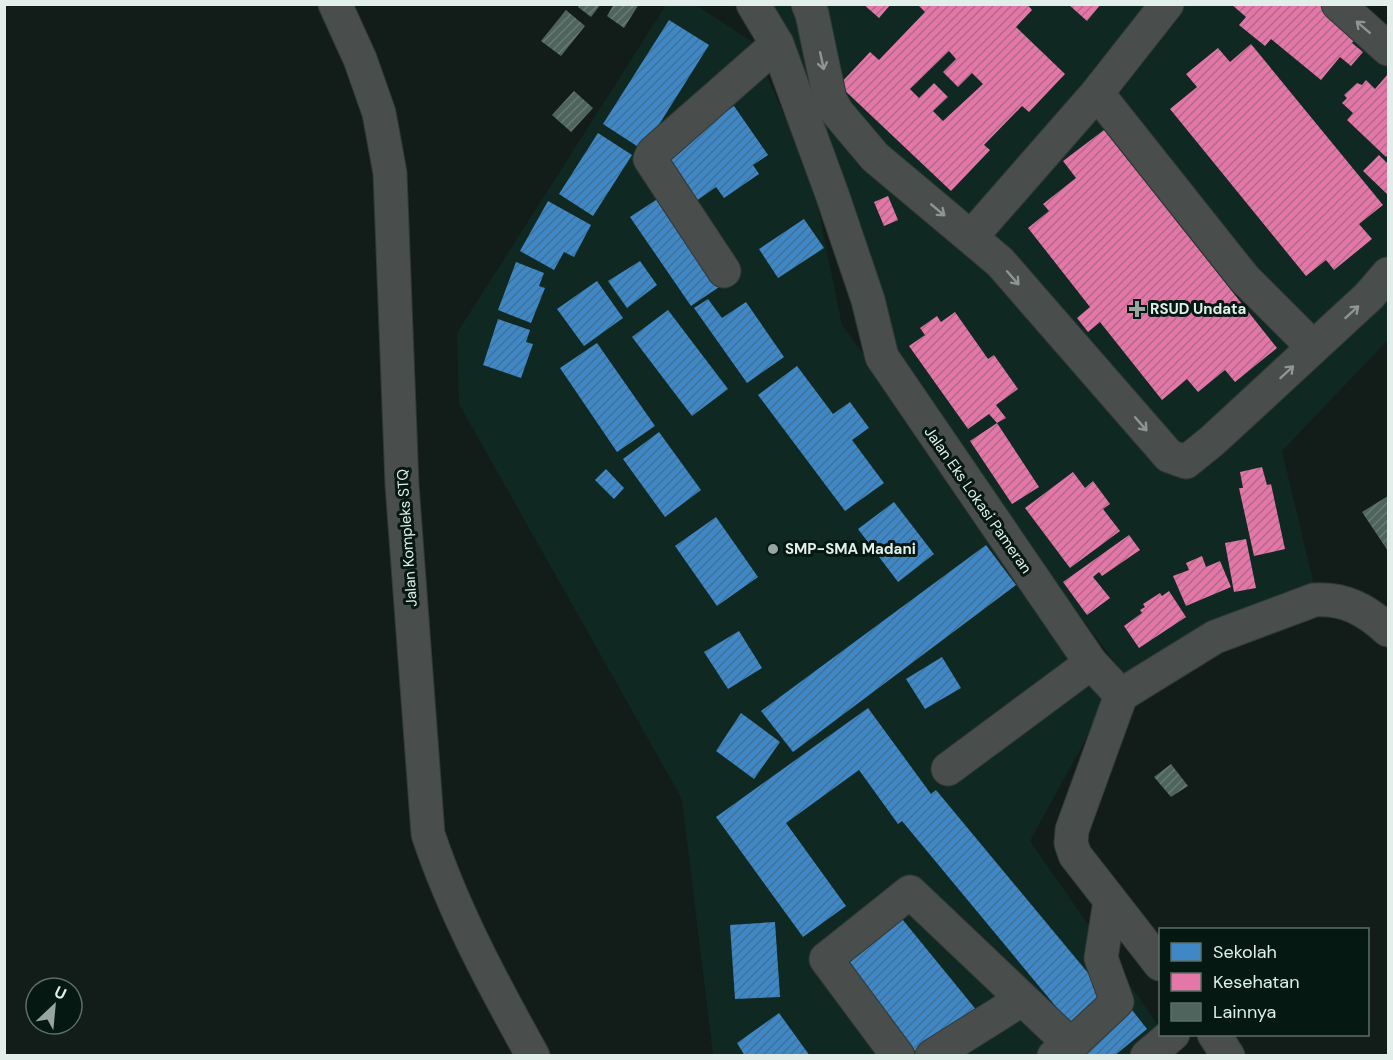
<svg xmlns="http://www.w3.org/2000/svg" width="1393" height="1060" viewBox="0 0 1393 1060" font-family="'DM Sans',sans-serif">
<defs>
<pattern id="schools-hatch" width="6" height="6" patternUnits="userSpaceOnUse" patternTransform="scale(1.5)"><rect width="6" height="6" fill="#3f88c5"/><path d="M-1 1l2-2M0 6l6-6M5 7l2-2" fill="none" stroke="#417199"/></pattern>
<pattern id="health-hatch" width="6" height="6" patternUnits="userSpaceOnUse" patternTransform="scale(1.5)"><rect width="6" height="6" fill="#e377a8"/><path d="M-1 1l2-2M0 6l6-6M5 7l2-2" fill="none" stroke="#b3698b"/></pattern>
<pattern id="building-hatch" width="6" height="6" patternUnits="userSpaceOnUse" patternTransform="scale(1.5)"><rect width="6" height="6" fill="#50645e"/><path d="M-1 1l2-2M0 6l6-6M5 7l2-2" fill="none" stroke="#697a75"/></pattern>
</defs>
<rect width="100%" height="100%" fill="#121d19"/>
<g fill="#0f2922">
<path d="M666 5H696L751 41 811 174 842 325 1110 695 1030 841 1160 1028 1128 1055H713L682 799 459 404 457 333Z"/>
<path d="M761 5H1349L1388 43V340L1282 451 1316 593 1215 626 1123 673 1016 531 902 362 877 279Z"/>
</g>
<g fill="url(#schools-hatch)">
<path d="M669 20 709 45 643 150 603 124Z"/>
<path d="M734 106 768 155 753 165 759 174 724 198 716 187 689 206 656 159Z"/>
<path d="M598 133 632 155 593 216 559 194Z"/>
<path d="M668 192 728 281 691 306 630 217Z"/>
<path d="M548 201 591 225 574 257 564 252 554 270 520 251Z"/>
<path d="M804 219 824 248 778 278 759 249Z"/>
<path d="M640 261 657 285 627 308 608 281Z"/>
<path d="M516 262 544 273 539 286 545 288 531 323 498 310Z"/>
<path d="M597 281 623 318 584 346 557 309Z"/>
<path d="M708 299 722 318 746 302 784 357 747 383 694 308Z"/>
<path d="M668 310 728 389 692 416 632 337Z"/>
<path d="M498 319 530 330 526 342 533 344 521 378 483 365Z"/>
<path d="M597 343 655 426 617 452 560 368Z"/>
<path d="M797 366 833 414 850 402 869 428 852 440 884 483 845 511 758 395Z"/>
<path d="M659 432 701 490 665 517 623 459Z"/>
<path d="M606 469 624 488 614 499 595 480Z"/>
<path d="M894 502 934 554 898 582 858 529Z"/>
<path d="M716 517 758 577 717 606 675 546Z"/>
<path d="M986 545 1016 585 793 752 761 711Z"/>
<path d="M739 631 762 668 728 689 704 652Z"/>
<path d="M942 657 961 688 925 709 906 679Z"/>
<path d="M868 708 931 794 936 790 1113 1003 1077 1032 902 821 898 824 859 770 786 823 846 906 803 937 716 817Z"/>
<path d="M741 713 780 742 754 779 716 751Z"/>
<path d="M898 914 978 1012 919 1056 841 960Z"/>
<path d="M775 922 780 997 735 999 730 925Z"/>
<path d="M1132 1010 1147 1029 1114 1056H1076Z"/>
<path d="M779 1013 810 1056H745L737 1043Z"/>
</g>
<g fill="url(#health-hatch)" fill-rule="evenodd">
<path d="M863 4H891L879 18Z"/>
<path d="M917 4H1027L1032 10 1016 27 1065 74 1029 112 1022 106 984 145 990 150 951 191 839 85 870 52 879 60 925 12ZM949 51 956 59 943 72 958 87 972 73 983 84 943 121 933 111 948 97 934 83 919 98 910 89Z"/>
<path d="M1068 4H1101L1087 21Z"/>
<path d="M1231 4H1324L1360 34 1352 43 1363 52 1351 66 1340 57 1321 80 1271 39 1265 46 1239 25 1246 17Z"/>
<path d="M1251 44 1383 205 1359 224 1372 239 1334 270 1326 260 1306 276 1170 109 1197 87 1186 74 1218 48 1230 62Z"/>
<path d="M1388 74V154L1386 157 1347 120 1353 113 1342 103 1347 98 1344 95 1357 83 1362 85 1366 80 1375 89Z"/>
<path d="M1104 130 1277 348 1235 382 1225 370 1198 392 1187 379 1162 400 1100 322 1088 332 1077 318 1090 307 1028 228 1049 211 1043 204 1076 178 1063 161Z"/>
<path d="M1379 155 1388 164V195L1363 171Z"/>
<path d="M888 196 898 220 884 226 874 202Z"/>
<path d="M955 312 988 359 994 355 1018 389 996 405 1006 418 997 423 989 414 968 429 909 346 925 335 920 328 937 316 941 322Z"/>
<path d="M997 423 1039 487 1012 504 970 441Z"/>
<path d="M1262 467 1267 485 1271 484 1285 549 1254 556 1239 488H1243L1240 472Z"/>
<path d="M1073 472 1085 488 1093 481 1110 504 1103 509 1120 531 1070 568 1025 508Z"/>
<path d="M1129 535 1140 550 1102 576 1099 572 1093 577 1110 598 1087 615 1063 582Z"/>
<path d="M1246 539 1256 588 1234 592 1225 543Z"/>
<path d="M1202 556 1206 567 1220 561 1231 587 1186 606 1173 576 1189 570 1186 563Z"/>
<path d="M1169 591 1186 617 1139 648 1124 626 1142 613 1140 610 1145 607 1143 604 1160 593 1162 596Z"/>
</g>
<g fill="url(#building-hatch)">
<path d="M580 4H601L591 17 578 7Z"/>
<path d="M614 4H639L624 28 607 16Z"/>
<path d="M566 10 585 26 561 56 541 41Z"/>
<path d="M574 91 593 108 571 132 552 115Z"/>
<path d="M1388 496V551L1362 512Z"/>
<path d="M1171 764 1188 786 1171 797 1154 777Z"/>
</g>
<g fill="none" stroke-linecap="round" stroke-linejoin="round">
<defs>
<g id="minor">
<path d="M335 4 360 59 379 113 390 173 402 485 428 834C454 912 493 984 533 1056"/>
<path d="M753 4 777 44 832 194 868 300 882 357 1091 663 1121 695"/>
<path d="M808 4 812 14 830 99 837 112 875 157 1000 262 1169 456 1186 462 1212 441 1369 296 1388 274"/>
<path d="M1338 4 1388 49"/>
<path d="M1097 93 1244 278 1313 347"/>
<path d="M971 237 1097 93 1167 4"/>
<path d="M724 271 650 159 653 153 777 44"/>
<path d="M1121 695 1072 830 1071 843 1075 855 1160 964"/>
<path d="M1121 695 1215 637 1314 600C1345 598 1366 610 1388 630"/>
<path d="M948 769 1091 663"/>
<path d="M1214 1034 1228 1056"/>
<path d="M898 1056 826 959 910 892 1071 1045"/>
<path d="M932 1056 1021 1000"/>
<path d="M1054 1056 1071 1045 1117 1002 1101 958 1110 901"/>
<path d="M1147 1056 1173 1034"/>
</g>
</defs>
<use href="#minor" stroke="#303935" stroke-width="35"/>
<use href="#minor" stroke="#494d4c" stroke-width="33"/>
</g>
<defs><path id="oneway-shaft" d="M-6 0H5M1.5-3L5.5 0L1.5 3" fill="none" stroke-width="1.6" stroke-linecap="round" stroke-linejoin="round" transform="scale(1.5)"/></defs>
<g stroke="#8e9593">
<use href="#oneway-shaft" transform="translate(1363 27) rotate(-139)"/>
<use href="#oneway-shaft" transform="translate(822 61) rotate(78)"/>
<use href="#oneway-shaft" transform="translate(938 210) rotate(40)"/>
<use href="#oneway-shaft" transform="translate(1013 278) rotate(49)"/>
<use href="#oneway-shaft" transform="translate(1352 312) rotate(-42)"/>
<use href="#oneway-shaft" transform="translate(1287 372) rotate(-43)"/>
<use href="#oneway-shaft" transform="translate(1141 424) rotate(49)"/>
</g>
<g fill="#99a5a1" stroke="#051812" stroke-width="2">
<path d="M1134 300h6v6h6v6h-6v6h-6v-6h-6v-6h6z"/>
<circle cx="773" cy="549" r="6"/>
</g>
<g text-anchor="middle" stroke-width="6" stroke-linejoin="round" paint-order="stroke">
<g font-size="15" font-weight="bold" fill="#e2eeea" stroke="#051812" text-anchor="start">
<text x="1150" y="314">RSUD Undata</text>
<text x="785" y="554">SMP-SMA Madani</text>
</g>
<g font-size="15" fill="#e2eeea" stroke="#051812">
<text transform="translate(978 500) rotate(55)" y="5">Jalan Eks Lokasi Pameran</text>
<text transform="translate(407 538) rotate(-94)" y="5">Jalan Kompleks STQ</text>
</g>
</g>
<rect width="1393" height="1060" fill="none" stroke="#e2eeea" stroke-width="12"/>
<rect x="1159" y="928" width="210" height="108" fill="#051812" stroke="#5d6e68" stroke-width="1.5"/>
<rect x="1171" y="943" width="30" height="18" fill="#3f88c5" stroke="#5d6e68" stroke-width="1.5"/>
<text x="1213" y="958" font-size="18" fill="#e2eeea">Sekolah</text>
<rect x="1171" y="973" width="30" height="18" fill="#e377a8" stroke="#5d6e68" stroke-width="1.5"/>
<text x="1213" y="988" font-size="18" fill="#e2eeea">Kesehatan</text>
<rect x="1171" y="1003" width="30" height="18" fill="#50645e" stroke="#5d6e68" stroke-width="1.5"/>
<text x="1213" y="1018" font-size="18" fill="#e2eeea">Lainnya</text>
<g transform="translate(54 1006) rotate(26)"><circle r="28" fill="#051812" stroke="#5d6e68" stroke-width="1.5"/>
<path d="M0-4.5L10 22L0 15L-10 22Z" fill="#99a5a1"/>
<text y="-9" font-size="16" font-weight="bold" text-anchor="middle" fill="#e2eeea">U</text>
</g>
</svg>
